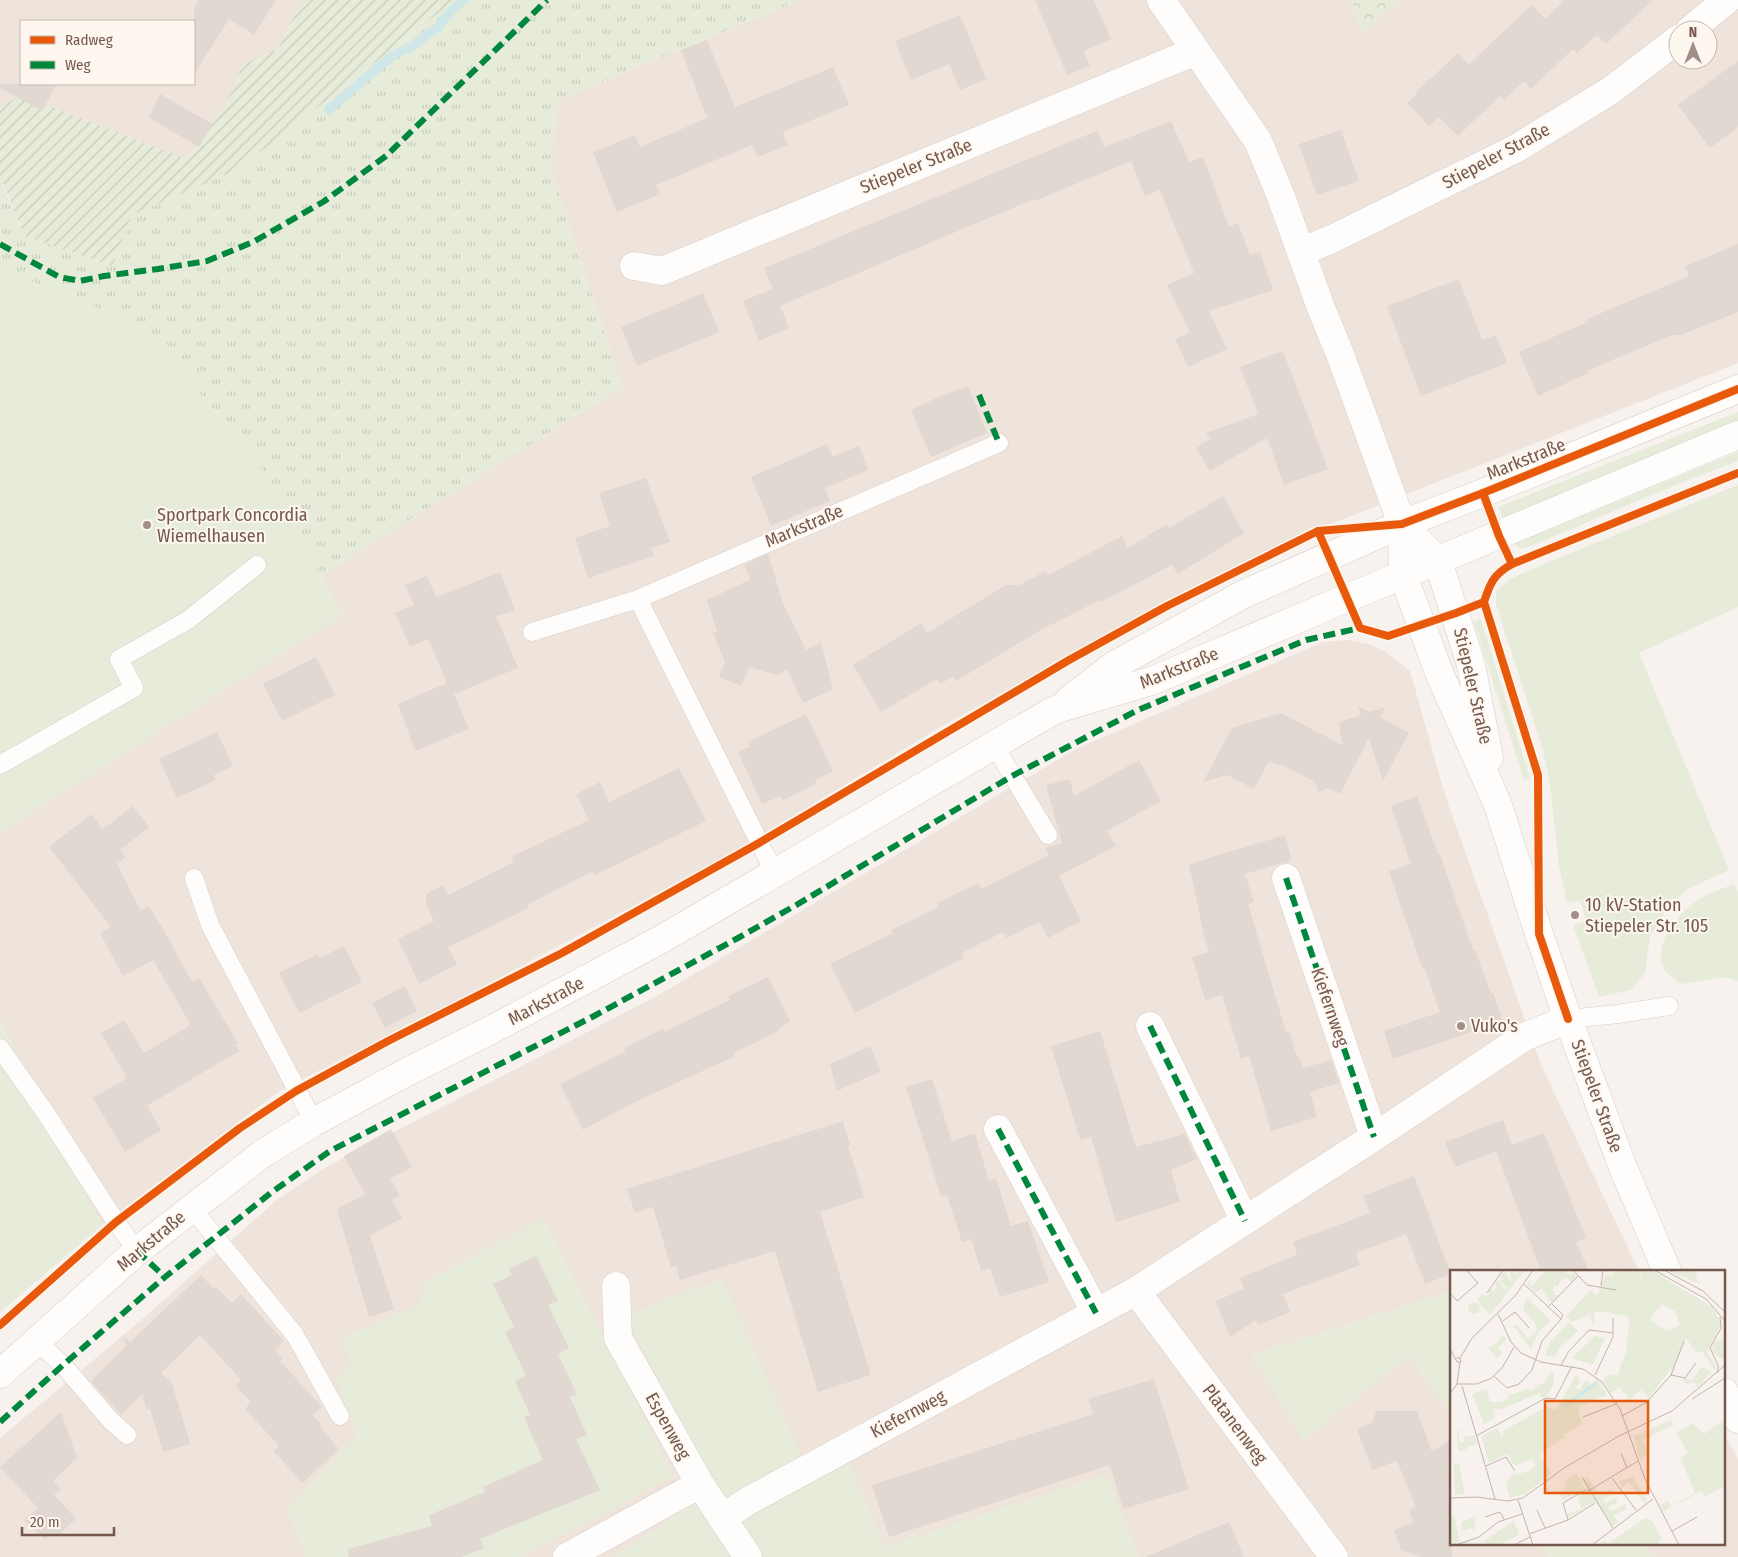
<svg xmlns="http://www.w3.org/2000/svg" width="1738" height="1557" viewBox="0 0 1738 1557" font-family="'Fira Sans Condensed',sans-serif">
<defs>
<pattern id="forest-crowns" width="20" height="18" patternUnits="userSpaceOnUse" patternTransform="scale(1.25)"><rect width="20" height="18" fill="#e6ecd9"/><path d="M2 6a3 3 0 1 1 6 0M12 15a3 3 0 1 1 6 0" fill="none" stroke="#c9ccbc"/></pattern>
<pattern id="park-tufts" width="24" height="20" patternUnits="userSpaceOnUse" patternTransform="scale(1.25)"><rect width="24" height="20" fill="#e6ecd9"/><path d="M3 7l-1-3M5 7V3M7 7l1-3M15 17l-1-3M17 17v-4M19 17l1-3" fill="none" stroke="#c9ccbc"/></pattern>
<pattern id="garden-furrows" width="10" height="10" patternUnits="userSpaceOnUse" patternTransform="scale(1.25)"><rect width="10" height="10" fill="#e6ecd9"/><path d="M-1 1l2-2M0 10L10 0M9 11l2-2" fill="none" stroke="#c9ccbc"/></pattern>
</defs>
<rect width="100%" height="100%" fill="#f7f2ed"/>
<g fill="#efe4db" fill-rule="evenodd">
<path d="M0 0H455L237 170 0 184ZM21 21H194V84H21Z"/>
<path d="M800 0H1352L1361 33 1400 0H1738V363L1278 545 944 725 728 855 473 992 278 1092 102 1225 0 1312V832L342 615 321 575 622 387 551 170 558 100ZM1678 30H1708V60H1678Z"/>
<path d="M1347 640 1368 644 1386 652 1410 671 1445 795 1542 1067 1639 1271H1452V1291L1252 1355 1304 1440 1409 1355 1452 1416V1543H1540L1549 1557H1138L1106 1475 885 1548 848 1462 813 1484 721 1280 712 1483 691 1506 614 1557H0V1438L140 1321 278 1199 326 1167 657 996 1076 749 1323 642Z"/>
<path d="M1724 1434 1738 1459V1557H1654L1646 1543H1724Z"/>
</g>
<g fill="#e6ecd9">
<path d="M0 264 50 291 142 323 267 475 343 615 0 832Z"/>
<path d="M1738 412V420L1503 518 1498 507Z"/>
<path d="M1738 452V461L1680 483 1538 543 1522 549 1514 544Z"/>
<path d="M1738 485V607L1639 653 1729 870 1688 889 1668 907 1650 936 1645 973 1631 990 1599 997 1573 925 1586 921 1580 900 1567 903 1559 866 1550 783 1543 750 1496 604V591L1510 579 1544 564Z"/>
<path d="M1481 619 1530 778 1524 780 1474 622Z"/>
<path d="M1734 884 1738 892V981L1723 977 1681 984C1677 981 1672 978 1668 974 1647 950 1678 913 1698 900 1708 893 1722 889 1734 884Z"/>
<path d="M0 1018 102 1225 0 1312Z"/>
<path d="M544 1219 674 1476 521 1557H306L287 1509 357 1435 336 1378 351 1362 340 1338 419 1306 424 1282Z"/>
<path d="M722 1279 813 1483 848 1462 885 1547 1106 1474 1138 1557H614L691 1506 712 1483 625 1315Z"/>
<path d="M1452 1291V1416L1409 1355 1304 1440 1252 1355Z"/>
<path d="M1540 1543H1646L1654 1557H1549Z"/>
</g>
<path fill="url(#forest-crowns)" d="M1352 0H1400L1361 33Z"/>
<path fill="url(#park-tufts)" d="M455 0H800L558 100 551 170 622 387 321 575 267 475 142 323 50 291 0 264V184L2 183 24 236 113 266 132 215 237 170Z"/>
<path fill="url(#garden-furrows)" d="M302 0H455L237 170 132 215 113 266 24 236 3 183 0 184V108L21 95 186 159 224 106 243 65 278 49Z"/>
<g fill="none" stroke-linecap="round" stroke-linejoin="round">
<path stroke="#cfe7e7" stroke-width="9" d="M328 110 393 55 409 48 437 28 452 10 464 0"/>
</g>
<g fill="#e1d8d2">
<path d="M199 0H276L254 35 229 19 194 74V8Z"/>
<path d="M1035 0H1094L1111 39 1084 51 1090 66 1067 75Z"/>
<path d="M1565 0H1653L1606 44 1597 35 1577 53 1573 49 1531 89 1524 81 1504 100 1500 96 1458 136 1439 117 1429 126 1407 103 1417 94 1416 92 1458 53 1469 64 1532 5 1545 19Z"/>
<path d="M960 15 986 79 960 90 949 64 911 80 895 41Z"/>
<path d="M707 40 735 107 833 67 849 105 783 132 788 145 758 157 752 145 656 185 660 194 617 212 593 152 635 135 640 147 707 118 681 50Z"/>
<path d="M1738 61V127L1710 148 1678 105Z"/>
<path d="M0 84H57L42 111 0 88Z"/>
<path d="M160 94 212 124 199 147 149 118Z"/>
<path d="M1171 121 1189 162 1203 157 1229 226 1238 223 1250 255 1260 252 1273 290 1209 311 1227 349 1188 367 1175 339 1190 332 1167 285 1194 273 1160 190 1145 196 1131 161 1035 201 1034 199 780 306 778 300 789 328 759 341 743 301 773 289 764 268 1084 136 1098 131 1104 147Z"/>
<path d="M1341 130 1359 181 1317 195 1299 144Z"/>
<path d="M1738 244V312L1681 335H1673L1605 363 1588 371 1589 373 1538 396 1519 352 1588 322 1587 319 1689 276 1685 266Z"/>
<path d="M1459 279 1482 340 1496 335 1507 363 1421 396 1387 306Z"/>
<path d="M703 293 719 332 637 366 621 327Z"/>
<path d="M1283 351 1328 469 1284 485 1267 438 1210 471 1196 448 1210 439 1206 433 1258 414 1240 367Z"/>
<path d="M968 386 987 433 931 457 911 410 936 398Z"/>
<path d="M827 444 833 457 859 446 868 470 825 488 830 501 771 526 751 477Z"/>
<path d="M646 478 670 542 651 548 654 556 588 578 575 538 610 526 599 493Z"/>
<path d="M1223 496 1244 533 1178 574 1172 565 1101 602 1100 600 1051 625V624L956 681 953 677 940 684 937 679 881 712 853 665 921 623 927 633 1006 585H1019L1046 571 1048 575 1122 536 1128 548 1167 524 1169 528Z"/>
<path d="M768 554 783 603 806 650 821 642 833 689 803 703 787 670 777 675 749 667 741 686 719 677 725 662 713 633 717 631 707 600 751 579 744 565Z"/>
<path d="M500 572 515 611 496 616 518 668 454 694 469 729 415 751 398 704 447 683 428 639 410 647 395 613 414 605 405 585 427 576 436 597Z"/>
<path d="M316 657 335 695 282 721 263 684Z"/>
<path d="M1358 706 1370 712 1385 707 1380 717 1409 733 1383 781 1369 738 1340 794 1328 788 1318 792 1315 782 1280 764 1279 765 1269 761 1254 789 1227 775 1203 782 1232 728 1281 713 1342 745 1339 722 1361 715Z"/>
<path d="M806 714 833 771 815 780 816 784 783 800 781 796 762 804 738 752 750 747 748 742Z"/>
<path d="M217 732 233 766 214 775 216 780 177 798 159 759Z"/>
<path d="M1139 760 1161 801 1107 831 1116 846 1059 876 1081 921 1048 938 1039 922 1006 938 1003 932 962 953 964 958 855 1013 830 964 893 933 891 930 939 907 937 903 978 883 981 889 1049 855 1045 848 1062 843 1046 785 1070 779 1074 796Z"/>
<path d="M679 768 706 821 595 875 593 871 527 905 529 908 448 947 457 964 419 984 398 939 434 921 426 904V894L443 885 448 895 514 862 511 857 589 820 576 794 600 782 609 802Z"/>
<path d="M1417 796 1438 854H1440L1473 950H1475L1491 994 1493 993 1503 1021 1393 1059 1384 1031 1440 1012 1424 967 1422 968 1389 871 1411 864 1391 806Z"/>
<path d="M133 806 149 827 120 850 126 857 117 864 140 910 149 906 160 925H161L192 982 199 978 238 1043 235 1045 239 1051 147 1106 161 1130 125 1152 93 1098 127 1078 101 1033 124 1020 144 1053 191 1025 153 960 123 976 100 933 111 927 49 847 91 814 103 829Z"/>
<path d="M1285 835 1292 860 1245 874 1254 902 1248 904 1286 1032 1289 1031 1297 1057 1299 1056 1303 1068 1331 1060 1339 1083 1310 1092 1317 1117 1271 1131 1249 1056 1241 1059 1222 995 1205 1000 1192 957 1209 952 1204 936 1189 864Z"/>
<path d="M344 946 362 982 299 1013 279 973 318 954 320 958Z"/>
<path d="M768 977 790 1021 773 1034 734 1053 735 1056 631 1104 583 1130 560 1084 626 1051 624 1048 663 1029 664 1032 730 1000 728 996Z"/>
<path d="M405 986 417 1011 385 1028 372 1003Z"/>
<path d="M1100 1031 1136 1147 1185 1134 1197 1159 1171 1170 1180 1202 1116 1222 1091 1137 1080 1140 1051 1046Z"/>
<path d="M870 1046 881 1071 837 1091 830 1064Z"/>
<path d="M932 1079 952 1141 975 1133 989 1181 996 1178 1011 1226 1028 1221 1049 1282 1000 1297 990 1268 981 1271 971 1239 962 1242 947 1195 941 1196 906 1087Z"/>
<path d="M1503 1120 1512 1145 1455 1167 1445 1142Z"/>
<path d="M843 1121 850 1145 848 1146 864 1197 820 1212 871 1375 818 1392 775 1251 680 1280 676 1266 671 1267 653 1207 635 1213 627 1189Z"/>
<path d="M391 1129 412 1167 390 1179 400 1196 392 1200 402 1218 370 1236 394 1309 369 1317 337 1209 365 1194 344 1156Z"/>
<path d="M1544 1133 1586 1238 1576 1242 1589 1271H1541L1496 1151Z"/>
<path d="M1414 1176 1451 1274 1425 1284 1406 1234 1356 1253 1360 1265 1283 1294 1290 1312 1258 1325 1256 1320 1230 1337 1216 1301 1244 1289 1240 1278 1297 1255 1293 1242 1370 1213 1363 1196Z"/>
<path d="M536 1256 558 1301 548 1305 569 1348 558 1354 577 1394 570 1397 587 1435 576 1439 600 1490 480 1539 484 1548 462 1557H349L348 1549 432 1526 429 1515 485 1492 483 1487 543 1460 524 1417 530 1415 515 1381 526 1375 505 1332 514 1327 493 1284 512 1275 509 1269Z"/>
<path d="M201 1275 214 1289 216 1287 232 1303 241 1294 284 1341 275 1350 283 1359 280 1361 322 1407 313 1415 321 1424 319 1426 339 1449 303 1483 273 1451 279 1446 245 1409 251 1402 235 1386 241 1380 200 1335 161 1373 172 1383 190 1444 163 1452 150 1409 147 1410 142 1394 121 1415 91 1381 126 1346 123 1336 130 1342Z"/>
<path d="M1154 1379 1189 1489 1123 1509 1110 1465 889 1537 872 1485 1093 1414 1088 1399Z"/>
<path d="M1376 1411H1417L1432 1452 1452 1438V1557H1421L1401 1550 1394 1530 1413 1522 1409 1510 1416 1507 1397 1461 1372 1470 1357 1429 1372 1423Z"/>
<path d="M61 1412 77 1458 53 1481 61 1489 54 1495 76 1519 57 1536 53 1532 45 1539 25 1520 38 1508 0 1467Z"/>
<path d="M1229 1522 1244 1557H1145Z"/>
</g>
<g fill="none" stroke-linecap="round" stroke-linejoin="round">
<defs>
<g id="lane">
<path d="M638 599 775 874"/>
<path d="M532 632 638 599 999 443"/>
<path d="M994 745 1048 835"/>
<path d="M0 765 134 688 119 659 188 620 257 565"/>
<path d="M194 878 210 925 314 1122"/>
<path d="M1568 1019 1618 1014 1669 1006"/>
<path d="M0 1048 47 1115 116 1222 137 1251"/>
<path d="M191 1207 295 1335 340 1416"/>
<path d="M37 1342 63 1365 111 1421 127 1435"/>
</g>
<g id="street">
<path d="M1161 0 1258 141 1280 194 1321 308 1340 354 1402 524"/>
<path d="M1690 30 1727 0"/>
<path d="M1301 252 1334 238 1515 149 1610 91 1678 39"/>
<path d="M634 266 662 271 1196 51"/>
<path d="M1286 878 1374 1137"/>
<path d="M1150 1026 1245 1221"/>
<path d="M998 1129 1096 1313"/>
<path d="M616 1286 618 1338 700 1484 748 1557"/>
<path d="M1136 1291 1334 1557"/>
<path d="M722 1518 748 1501 1136 1291 1374 1137 1524 1037 1568 1019"/>
<path d="M567 1557 700 1484"/>
</g>
<g id="secondary">
<path d="M1402 524 1403 575 1440 675 1498 805 1539 934 1568 1019 1622 1165 1667 1271"/>
<path d="M1402 524 1438 561 1471 665 1489 758"/>
<path d="M1069 700 1113 666 1244 594 1402 524 1483 493 1738 389"/>
<path d="M0 1374 137 1251 262 1154 314 1122 405 1073 487 1032 660 940 1051 712 1060 708 1154 680 1347 598 1738 435"/>
<path d="M1724 1392 1738 1419"/>
</g>
</defs>
<use href="#lane" stroke="#d6ceca" stroke-width="19"/>
<use href="#street" stroke="#d6ceca" stroke-width="29"/>
<use href="#secondary" stroke="#d6ceca" stroke-width="29"/>
<use href="#lane" stroke="#fefdfc" stroke-width="18"/>
<use href="#street" stroke="#fefdfc" stroke-width="28"/>
<use href="#secondary" stroke="#fefdfc" stroke-width="28"/>
<g stroke="#00873e" stroke-width="6" stroke-dasharray="12 6" stroke-linecap="butt">
<path d="M0 244 59 277 80 281 104 276 158 269 207 261 253 242 323 202 386 156 547 0"/>
<path d="M979 395 999 443"/>
<path d="M1286 878 1374 1137"/>
<path d="M1150 1026 1245 1221"/>
<path d="M998 1129 1096 1313"/>
<path d="M137 1251 165 1277"/>
<path d="M0 1422 63 1365 165 1277 272 1192 330 1151 594 1016 738 938 798 904 1012 776 1138 710 1306 640 1360 628 1364 630"/>
</g>
<defs>
<g id="cycleway">
<path d="M1483 493 1499 536 1512 564"/>
<path d="M1318 531 1360 628 1388 636 1456 613 1484 602"/>
<path d="M1568 1019 1539 934 1538 775 1484 602C1490 583 1494 574 1512 564L1738 473"/>
<path d="M0 1325 116 1222 240 1128 296 1091 388 1041 562 953 759 843 1069 660 1167 606 1318 531 1402 524 1483 493 1738 389"/>
</g>
</defs>
<use href="#cycleway" stroke="#fef7ef" stroke-width="11"/>
<use href="#cycleway" stroke="#e8590c" stroke-width="8"/>
</g>
<g fill="#a28e86" stroke="#fef7ef" stroke-width="2">
<circle cx="147" cy="525" r="5"/>
<circle cx="1575" cy="915" r="5"/>
<circle cx="1461" cy="1026" r="5"/>
</g>
<g text-anchor="middle" stroke-width="4" stroke-linejoin="round" paint-order="stroke">
<g font-size="18" fill="#74584e" stroke="#fef7ef">
<text transform="translate(1496 156) rotate(-28)" y="6">Stiepeler Straße</text>
<text transform="translate(916 166) rotate(-22)" y="6">Stiepeler Straße</text>
<text transform="translate(1526 459) rotate(-22)" y="6">Markstraße</text>
<text transform="translate(804 526) rotate(-23)" y="6">Markstraße</text>
<text transform="translate(1179 668) rotate(-22)" y="6">Markstraße</text>
<text transform="translate(1473 686) rotate(77)" y="6">Stiepeler Straße</text>
<text transform="translate(546 1001) rotate(-28)" y="6">Markstraße</text>
<text transform="translate(1330 1007) rotate(71)" y="6">Kiefernweg</text>
<text transform="translate(1597 1096) rotate(70)" y="6">Stiepeler Straße</text>
<text transform="translate(151 1241) rotate(-40)" y="6">Markstraße</text>
<text transform="translate(908 1414) rotate(-28)" y="6">Kiefernweg</text>
<text transform="translate(1235 1424) rotate(53)" y="6">Platanenweg</text>
<text transform="translate(668 1426) rotate(61)" y="6">Espenweg</text>
</g>
<g font-size="18" fill="#74584e" stroke="#fef7ef" text-anchor="start">
<text x="157" y="521">Sportpark Concordia<tspan x="157" dy="21">Wiemelhausen</tspan></text>
<text x="1585" y="911">10 kV-Station<tspan x="1585" dy="21">Stiepeler Str. 105</tspan></text>
<text x="1471" y="1032">Vuko's</text>
</g>
</g>
<g transform="translate(1450 1270)">
<rect width="275" height="275" fill="#f7f2ed"/>
<path d="M60 0 67 4V0H75L40 45 27 30 33 24 38 28 40 19 50 26 44 20 47 17 45 13 48 10 55 20 57 18 49 10 54 9 50 6 54 1 61 12ZM164 0H170L178 8 183 23 178 33 157 34 147 26 156 4 162 6ZM204 23 212 34 200 49 207 55 202 63 193 58ZM199 79 220 100 199 128 175 101ZM252 97 261 102 248 117 244 112 237 114 231 110 237 108 241 111ZM94 146 103 150 115 167 90 184 101 204 77 223 60 228 56 213 62 205 80 201 86 195 82 189 65 196 57 184 39 193 31 166 47 158 61 182 56 171 60 165ZM275 149V216L255 227 252 221 213 241 211 235 218 231 221 236 245 223 231 189 238 182 226 163 243 153 254 164ZM221 150 223 155 193 170 198 183 190 190 184 166ZM16 157 8 163 9 172H14V166H25L27 174 20 176 17 171 20 176 12 182 8 180 7 162ZM9 193 15 224 5 225 4 195 0 194ZM127 203 135 219 113 230 110 225 116 216 115 210ZM138 207 148 223 161 219 163 224 153 229 155 233 166 228 168 232 158 237 160 241 175 234 178 239 163 245 168 252 163 256 145 231 118 248 117 244 131 239 128 226 137 219 132 209ZM183 207 197 230 194 233 179 212 172 217 169 211ZM4 246 10 272 1 275 0 247ZM25 246V262L21 258 11 261 12 252ZM64 250 69 265 50 275H35L33 272Z" fill="#e6ecd9"/>
<path d="M191 0H201L262 37 271 53 257 83 266 95 265 101 252 81 247 83 236 68 222 101 199 79 175 101 191 119 176 133 178 128 170 117 161 123 153 110 160 104 167 106 176 82 179 55 183 70 191 66 199 71 212 68 217 61 230 55 225 41 212 34 191 12ZM217 0H247L246 9 252 15ZM140 20 157 34H166L165 44 145 41 143 57 140 45 122 52 116 47ZM275 68V88L272 89 262 82 264 72ZM195 248 202 251 168 275H150L154 270 158 274Z" fill="#e6ecd9"/>
<path d="M202 251 212 269 205 275H168Z" fill="#e6ecd9"/>
<path d="M170 0H190L191 12 198 14 200 19 208 10 218 16 207 25 204 23 193 58 202 63 207 55 217 61 213 68 202 71 191 66 188 73 183 70 178 46 165 44 166 34 178 33 183 23 178 8ZM18 38a6 6 0 1 1 12 0a6 6 0 1 1-12 0ZM147 109 157 125 128 137 132 154 114 165 103 150 94 146 60 165 56 171 60 182 52 168 95 142 109 141Z" fill="#e6ecd9"/>
<path d="M96 0H113L120 5 123 2 126 6 121 12 117 8 110 10 108 17 104 15V25H109L101 33 92 19 85 22 77 15 79 10 82 16ZM76 27 101 51 89 61 81 79 63 56 67 54 78 69 87 60 86 54 73 39ZM119 52 128 61 110 77 105 87 95 86 100 72ZM53 65 57 69 48 78 52 83 47 88 38 78 47 73 51 66 52 70ZM145 66 155 68 143 95 122 88ZM101 102 104 103V113L98 125 92 128 90 123 49 140 43 138 45 148 34 154 22 124 37 119 40 132H50L58 129 59 125 78 119 82 121 90 113 94 114ZM126 105 131 112 126 117 129 120 136 110 142 114 102 147 95 142 53 168V161L96 137 106 140Z" fill="#e6ecd9"/>
<path fill="none" stroke="#cfe7e7" stroke-width="2.5" d="M114 137 147 112"/>
<path fill="none" stroke="#c3b4ad" stroke-width="1" d="M123 0 137 15 166 20M204 0 256 29 275 51M214 0 253 21 275 42M151 16 153 0M0 23 7 31 28 13 16 0M37 23 53 0M102 34 113 45 111 49M98 37 128 6M48 44 61 72 71 83 91 92 133 99 152 112 170 139 195 209 229 275M53 51 65 42 79 58M0 79 7 92H11L10 88H6M10 88 22 68 65 26 83 0M111 95 119 81 139 60 163 63M268 103V95L260 78 271 58 270 47M145 105 163 67V48M221 105 235 108 246 93M44 106 57 118 69 114 82 100 92 71 111 49 74 14M7 114H26L40 109 52 98 64 77M12 116 45 229M0 124 7 114 10 92M242 129 275 108M172 146 197 132 221 105 234 71M133 147 166 134M26 166 96 128 105 129 122 96M171 183 177 198M36 196 56 187 65 201M132 207 163 258M162 208 186 240M138 221 188 191M0 228 26 227 58 231 73 228 114 198 169 166 222 141 275 95M68 230 83 275M87 240 95 258M35 247 50 242 54 249M118 250 113 233 137 219M222 261 247 247M79 264 118 250 145 233M6 275 29 267 48 252 72 244M64 275 80 267M142 275 203 229"/>
<path fill="#e8590c" fill-opacity="0.15" stroke="#e8590c" stroke-width="2.5" d="M95 131H198V223H95Z"/>
<rect width="275" height="275" fill="none" stroke="#74584e" stroke-width="2.5"/>
</g>
<rect x="20" y="20" width="175" height="65" fill="#fef7ef" stroke="#c7b7af"/>
<rect x="30" y="36" width="25" height="8" fill="#e8590c" stroke="#c7b7af"/>
<text x="65" y="45" font-size="15" fill="#74584e">Radweg</text>
<rect x="30" y="61" width="25" height="8" fill="#00873e" stroke="#c7b7af"/>
<text x="65" y="70" font-size="15" fill="#74584e">Weg</text>
<g transform="translate(1693 45)"><circle r="24" fill="#fef7ef" stroke="#c7b7af"/>
<path d="M0-4L9 19L0 12L-9 19Z" fill="#a28e86"/>
<text y="-8" font-size="14" font-weight="bold" text-anchor="middle" fill="#74584e">N</text>
</g>
<path d="M22 1527v8h92v-8" fill="none" stroke="#74584e" stroke-width="2.5"/>
<text x="30" y="1527" font-size="15" fill="#74584e" stroke="#fef7ef" stroke-width="4" paint-order="stroke">20 m</text>
</svg>
